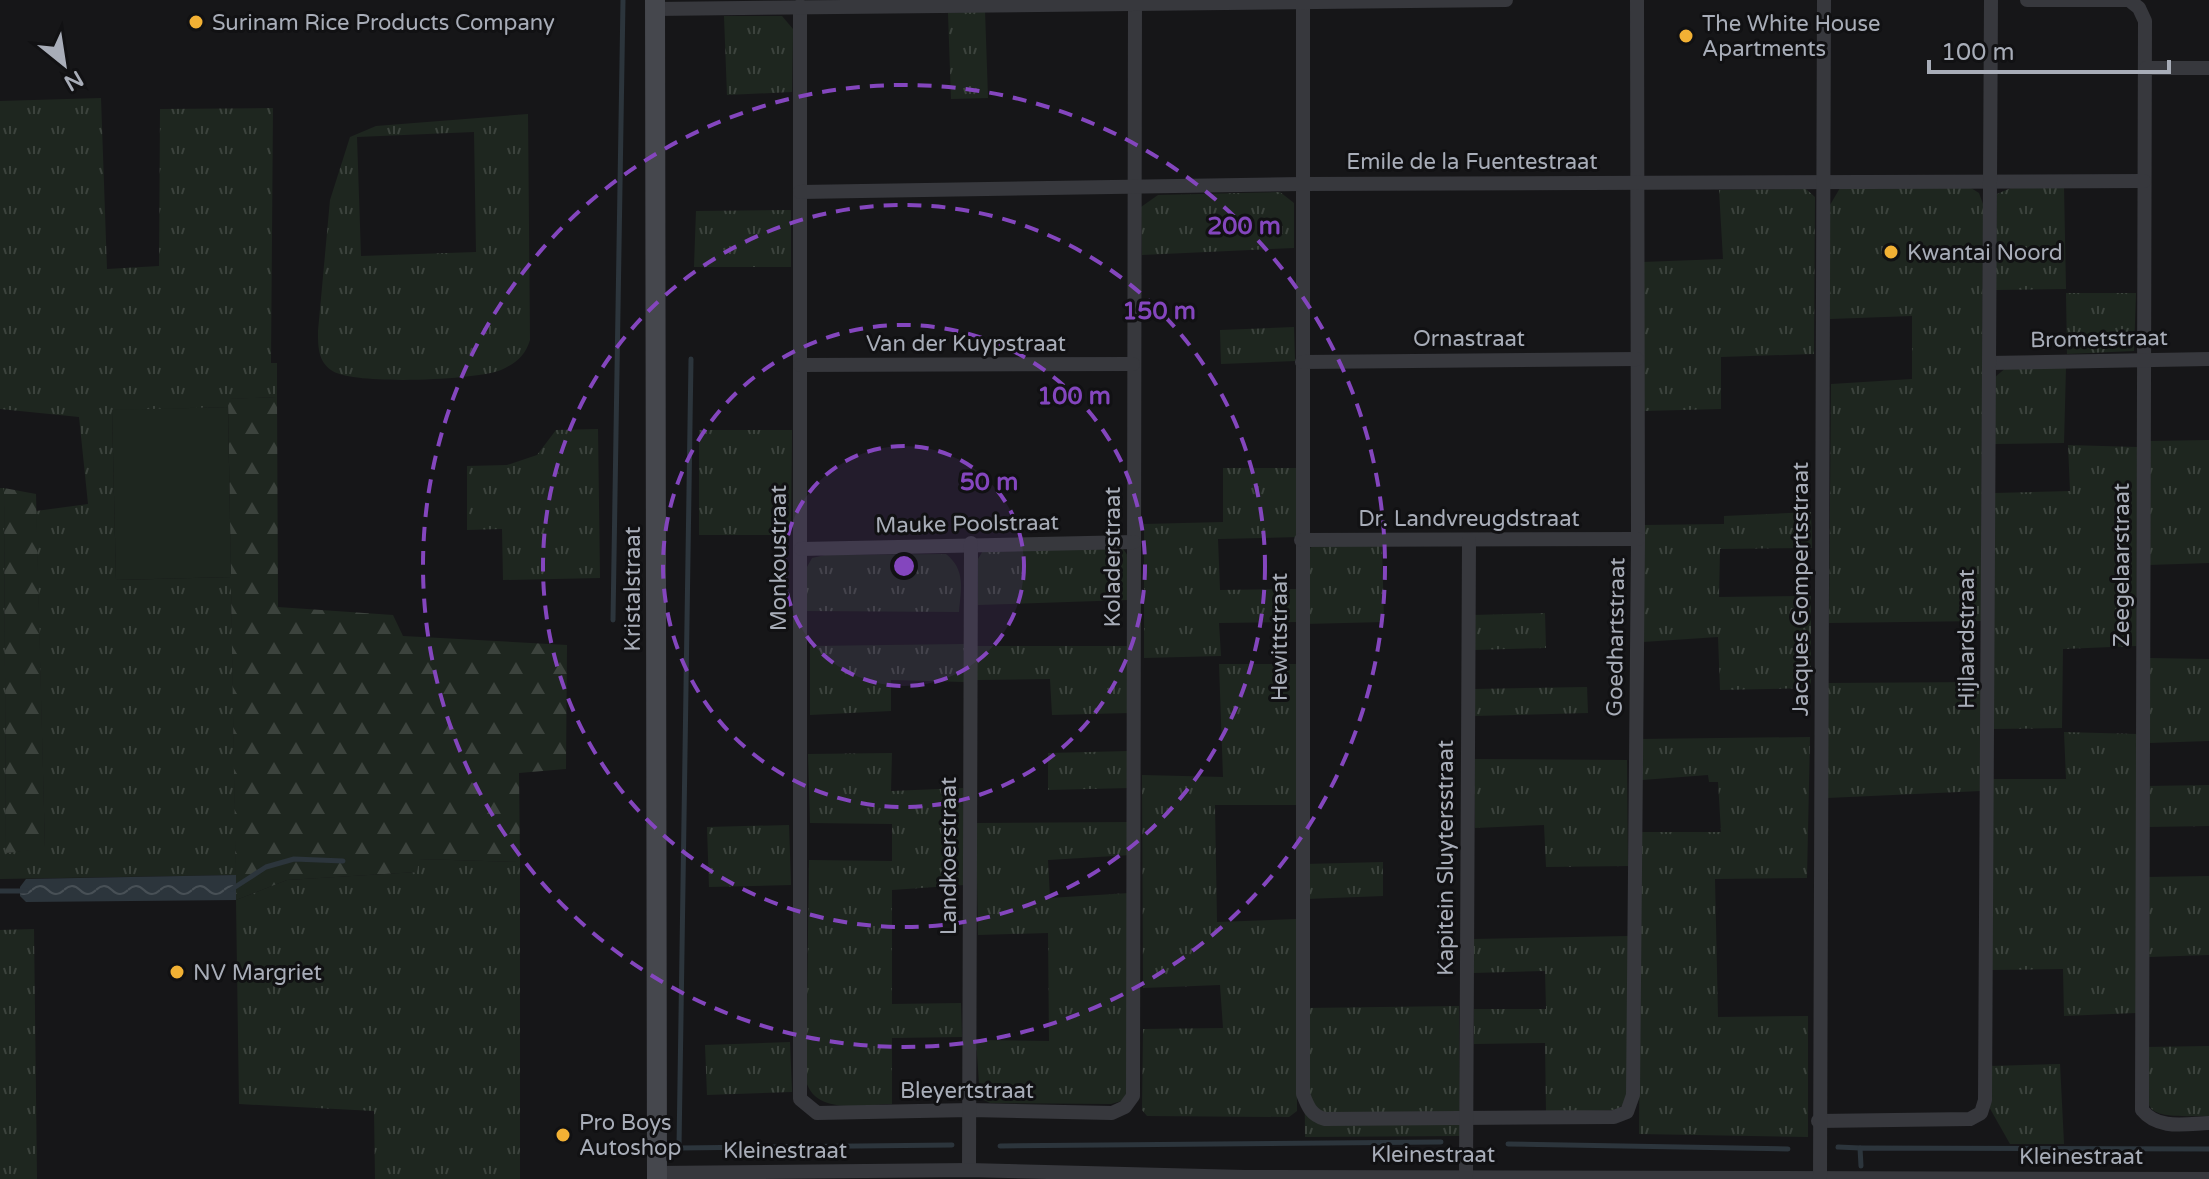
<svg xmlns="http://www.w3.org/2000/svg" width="2209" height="1179" viewBox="0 0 2209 1179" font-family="'Varela Round',sans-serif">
<defs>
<pattern id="grass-tufts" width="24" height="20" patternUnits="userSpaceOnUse" patternTransform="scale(2)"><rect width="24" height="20" fill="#1e261f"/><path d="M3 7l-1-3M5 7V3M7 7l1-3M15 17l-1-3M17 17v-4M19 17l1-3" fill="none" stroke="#3c433d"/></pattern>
<pattern id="forest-firs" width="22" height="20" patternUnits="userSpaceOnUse" patternTransform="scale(2)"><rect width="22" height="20" fill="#1e261f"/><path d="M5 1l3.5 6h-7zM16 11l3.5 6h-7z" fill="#3c433d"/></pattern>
<pattern id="water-waves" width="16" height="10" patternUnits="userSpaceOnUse" patternTransform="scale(2)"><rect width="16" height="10" fill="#2c353c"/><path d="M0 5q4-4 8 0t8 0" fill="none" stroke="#485056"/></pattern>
</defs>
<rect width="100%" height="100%" fill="#161618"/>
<g fill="url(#grass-tufts)" fill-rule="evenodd">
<path d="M985 11 988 98 951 99 948 13Z"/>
<path d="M724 16H782L793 29 792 92 727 95Z"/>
<path d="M101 98 107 269 159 266 160 109 273 108 271 363H277V397L229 399 228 407 112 411 116 580 231 577 236 875 0 879V488H4L6 853 45 848 36 511 88 504 79 417 0 409V101Z"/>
<path d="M528 114 530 340C525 356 516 363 501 370 478 380 351 386 331 370 318 361 318 346 318 331L330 200 350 137 376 126ZM474 132 476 252 361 256 357 137Z"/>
<path d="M2013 187 2064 188 2066 289 1995 290 1997 194Z"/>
<path d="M1840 188H1971L1979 193 1983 204 1981 621 1829 623 1831 384 1912 379V316L1830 319V205Z"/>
<path d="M1806 189 1815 197 1814 354 1721 357V409L1644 411 1642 262 1723 259 1719 190Z"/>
<path d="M1280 192 1294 203V248L1142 255 1141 207 1158 195Z"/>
<path d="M791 210V267H694L696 211Z"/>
<path d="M2066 293H2136L2134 351 2067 354Z"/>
<path d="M1294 327 1295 361 1221 364 1220 330Z"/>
<path d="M2008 366H2066L2064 443 1994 444V378Z"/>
<path d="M598 429 600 578 503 580 502 529 467 530V466L507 465 537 455 556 430Z"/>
<path d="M699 430H792L791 535H699Z"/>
<path d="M2209 440V563L2148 565 2149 441Z"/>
<path d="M2068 445 2137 447 2136 646 2063 649 2062 728 1992 729 1994 493 2070 491Z"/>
<path d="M1223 468H1299V537L1218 539 1220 590 1299 589V622L1219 623 1221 656 1144 658V524L1223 522Z"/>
<path d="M1811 512 1812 548 1720 549 1719 597 1811 596V688L1720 690 1718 637 1643 642V525L1724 524V516Z"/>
<path d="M1119 543 1128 556 1127 600 978 605V559L984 549Z"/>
<path d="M1313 545 1382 546 1384 622 1304 624V556Z"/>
<path d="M946 554C966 570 961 589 959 612L807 611V567L812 558 825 555Z"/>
<path d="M1545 613 1546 648 1474 650 1473 615Z"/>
<path d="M964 644V682L891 680V711L810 715V646Z"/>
<path d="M977 646H1129L1130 713 1052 715 1050 679 977 680Z"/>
<path d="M2149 658 2209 659V741L2149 743Z"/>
<path d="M1219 664H1300L1297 805H1215L1217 922 1297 919V1111L1289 1117 1147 1116 1142 1110 1143 1029 1223 1028 1220 985 1143 988 1142 775 1223 777Z"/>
<path d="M1982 682 1981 791 1827 798V683Z"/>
<path d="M1587 687 1588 713 1474 716V689Z"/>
<path d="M2064 732 2137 734 2136 1013 2064 1016 2063 969 1991 970V779H2066Z"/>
<path d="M1810 737 1807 878 1715 879 1718 1017 1808 1016V1137L1639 1134 1641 832H1721L1718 782H1709L1708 775 1642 780 1641 739Z"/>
<path d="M1129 751 1130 788 1048 790V753Z"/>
<path d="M892 753 891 791 963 788 964 885 892 890V1004L961 1003 962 1037 892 1038V1104C863 1104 816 1116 806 1081L809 860 892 861V824L810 823 808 754Z"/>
<path d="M1474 759 1627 760 1628 866 1546 867 1544 825 1475 828Z"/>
<path d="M2209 785V826L2148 827 2147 786Z"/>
<path d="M1131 822V855L1048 860 1050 898 1129 893 1133 1081 1125 1100 1111 1104 990 1103 980 1098 976 1040 1049 1041 1048 933 978 935 976 823Z"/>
<path d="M789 825 791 885 709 887 707 827Z"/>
<path d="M418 859 520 862V1179H375L374 1111 239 1104 236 900 287 880 417 872Z"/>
<path d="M1383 862V896L1306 899 1305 864Z"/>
<path d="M2209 876V955L2149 957 2148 877Z"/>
<path d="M34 929 37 1179H0V930Z"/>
<path d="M1628 936V1094L1624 1104 1616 1110 1546 1112 1545 1043 1474 1044V1009H1546L1545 971 1473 973V939Z"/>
<path d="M1459 1006 1460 1136 1305 1137 1304 1008Z"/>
<path d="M790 1042 792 1092 707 1095 705 1045Z"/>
<path d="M2209 1046V1116C2137 1117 2146 1115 2146 1047Z"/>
<path d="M2060 1064 2064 1144H2010L1988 1105 1989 1066Z"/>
</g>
<g fill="url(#forest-firs)">
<path d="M277 397 278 607 393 615 403 636 567 645 566 769 519 773 520 862 419 859 417 872 287 880 236 900 228 399Z"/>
<path d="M4 488 36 494 45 849 6 853Z"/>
</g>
<path fill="#1e261f" d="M228 407 231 577 116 580 112 410Z"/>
<path fill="url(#water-waves)" d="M236 875V900L26 902 20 896V887L26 879Z"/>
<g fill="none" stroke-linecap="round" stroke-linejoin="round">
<g stroke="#2c353c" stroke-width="5">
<path d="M691 359 679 1148 952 1145"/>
<path d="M613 620 623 0"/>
<path d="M232 889 266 867 294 859 343 861"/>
<path d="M0 891H26"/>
<path d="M1508 1144 1788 1149"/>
<path d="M1000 1146 1441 1142"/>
<path d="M1838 1147 1860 1148"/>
<path d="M1861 1166 1860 1148 2209 1149"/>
</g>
<g stroke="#37383d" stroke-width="14">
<path d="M2027 0H2129L2139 8 2145 21 2142 1110C2158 1130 2185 1124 2209 1123"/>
<path d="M1303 4V1094C1308 1107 1311 1115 1325 1119L1614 1117 1627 1112 1633 1095 1638 539 1637 0"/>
<path d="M800 6V1099L817 1113 970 1110 1112 1113 1125 1107 1133 1096 1135 5"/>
<path d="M655 9 1506 0"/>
<path d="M2146 68H2209"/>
<path d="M800 192 1301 184 2144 181"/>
<path d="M1302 362 1637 359"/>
<path d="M1989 363 2209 359"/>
<path d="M800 365 1133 364"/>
<path d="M1301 540 1638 539"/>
<path d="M801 549 1134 542"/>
<path d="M1818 1121 1970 1119 1981 1113 1985 1100 1991 0"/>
<path d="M969 1170 971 543"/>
<path d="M656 1173 969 1170 1245 1177 2209 1179"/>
<path d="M1466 1176 1469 540"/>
<path d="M1820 1179 1824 0"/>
</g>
<path stroke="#45474d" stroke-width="20" d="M655 0 657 1179"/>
</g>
<circle cx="904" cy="566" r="120" fill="#8446be" fill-opacity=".12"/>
<g fill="none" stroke="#8446be" stroke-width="4" stroke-dasharray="14 10">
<circle cx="904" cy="566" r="120"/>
<circle cx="904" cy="566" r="241"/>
<circle cx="904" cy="566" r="361"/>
<circle cx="904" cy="566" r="481"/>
</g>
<g fill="#f2b134" stroke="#111113" stroke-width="3">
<circle cx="196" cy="22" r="8"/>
<circle cx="1686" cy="36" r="8"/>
<circle cx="1891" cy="252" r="8"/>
<circle cx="177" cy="972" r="8"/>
<circle cx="563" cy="1135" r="8"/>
</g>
<g text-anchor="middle" stroke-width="6" stroke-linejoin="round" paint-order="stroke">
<g font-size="22" fill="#a8adb8" stroke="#111113" text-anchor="start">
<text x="212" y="30">Surinam Rice Products Company</text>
<text x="1702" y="31">The White House<tspan x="1702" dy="25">Apartments</tspan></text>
<text x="1907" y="260">Kwantai Noord</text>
<text x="193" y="980">NV Margriet</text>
<text x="579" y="1130">Pro Boys<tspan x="579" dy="25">Autoshop</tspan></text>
</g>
<g font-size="22" fill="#a8adb8" stroke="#111113">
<text x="1472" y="169">Emile de la Fuentestraat</text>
<text x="1469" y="346">Ornastraat</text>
<text transform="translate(2099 338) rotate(-1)" y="8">Brometstraat</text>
<text x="966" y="351">Van der Kuypstraat</text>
<text x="1469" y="526">Dr. Landvreugdstraat</text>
<text transform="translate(967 523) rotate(-1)" y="8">Mauke Poolstraat</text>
<text transform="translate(1112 557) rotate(-90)" y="8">Koladerstraat</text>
<text transform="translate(778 558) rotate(-90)" y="8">Monkoustraat</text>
<text transform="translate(2121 565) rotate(-90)" y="8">Zeegelaarstraat</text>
<text transform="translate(632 589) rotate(-90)" y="8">Kristalstraat</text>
<text transform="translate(1800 589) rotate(-90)" y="8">Jacques Gompertsstraat</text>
<text transform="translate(1279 637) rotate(-90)" y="8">Hewittstraat</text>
<text transform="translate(1615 637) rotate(-89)" y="8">Goedhartstraat</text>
<text transform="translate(1966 639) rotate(-90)" y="8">Hijlaardstraat</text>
<text transform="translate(948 856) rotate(-90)" y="8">Landkoerstraat</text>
<text transform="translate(1445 858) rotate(-90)" y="8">Kapitein Sluytersstraat</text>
<text x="967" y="1098">Bleyertstraat</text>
<text x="785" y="1158">Kleinestraat</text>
<text x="1433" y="1162">Kleinestraat</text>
<text x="2081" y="1164">Kleinestraat</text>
</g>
</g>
<circle cx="904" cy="566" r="12" fill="#8446be" stroke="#111113" stroke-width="4"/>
<g font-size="24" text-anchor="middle" font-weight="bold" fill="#8446be" stroke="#111113" stroke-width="6" stroke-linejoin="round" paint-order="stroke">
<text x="1244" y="234">200 m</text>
<text x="1159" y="319">150 m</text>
<text x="1074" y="404">100 m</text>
<text x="989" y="490">50 m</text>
</g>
<g transform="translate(64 64) rotate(150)" stroke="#111113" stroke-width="6" paint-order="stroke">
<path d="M0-6L14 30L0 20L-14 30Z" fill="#a8adb8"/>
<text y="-12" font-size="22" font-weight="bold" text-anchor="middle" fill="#a8adb8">N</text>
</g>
<path d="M1929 60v12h240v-12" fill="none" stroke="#a8adb8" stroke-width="4"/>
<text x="1941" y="60" font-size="24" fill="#a8adb8" stroke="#111113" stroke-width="6" paint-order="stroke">100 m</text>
</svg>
